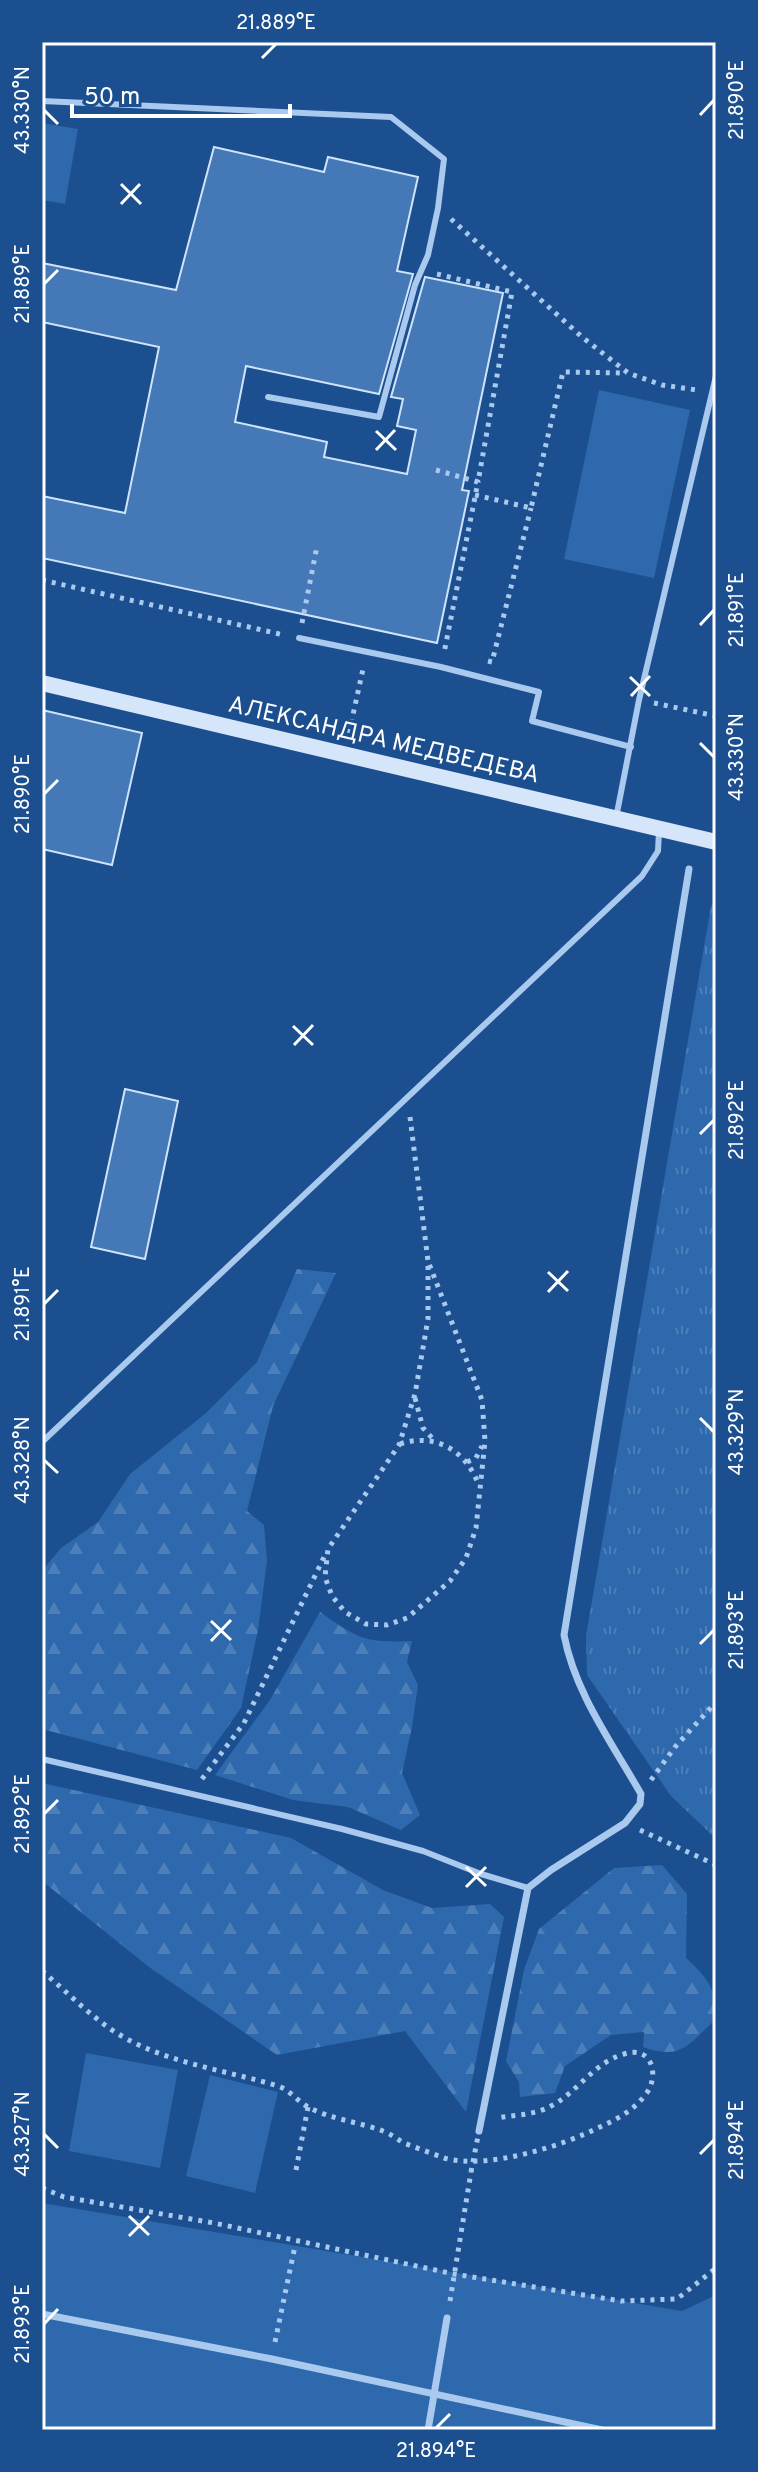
<svg xmlns="http://www.w3.org/2000/svg" width="758" height="2472" viewBox="0 0 758 2472" font-family="Overpass,sans-serif">
<defs>
<pattern id="grass-tufts" width="24" height="20" patternUnits="userSpaceOnUse" patternTransform="scale(2)"><rect width="24" height="20" fill="#2e69ad"/><path d="M3 7l-1-3M5 7V3M7 7l1-3M15 17l-1-3M17 17v-4M19 17l1-3" fill="none" stroke="#4d80b9"/></pattern>
<pattern id="forest-firs" width="22" height="20" patternUnits="userSpaceOnUse" patternTransform="scale(2)"><rect width="22" height="20" fill="#2e69ad"/><path d="M5 1l3.5 6h-7zM16 11l3.5 6h-7z" fill="#4d80b9"/></pattern>
</defs>
<rect width="100%" height="100%" fill="#1b4f8f"/>
<path fill="url(#grass-tufts)" d="M716 899V1836L712 1835 671 1796 587 1675 586 1636 711 906Z"/>
<g fill="url(#forest-firs)">
<path d="M297 1269 336 1273 273 1406 247 1511 264 1525 267 1561 258 1630 241 1708 197 1770 42 1729V1571L61 1548 98 1522 130 1474 206 1413 257 1362Z"/>
<path d="M320 1612C359 1639 364 1643 412 1641L407 1662 418 1685 412 1727 402 1773 420 1815 401 1830 348 1807 293 1800 215 1775 270 1700Z"/>
<path d="M42 1783 291 1838 383 1890 432 1908 490 1904 504 1917 466 2112 405 2031 277 2055 149 1967 42 1881Z"/>
<path d="M662 1865 687 1894 686 1958C708 1978 716 1988 716 2019 688 2044 683 2061 643 2047L644 2032 611 2035 565 2066 555 2093 520 2097 519 2082 506 2061 524 1970 539 1929 614 1868Z"/>
</g>
<g fill="#2e69ad">
<path d="M42 123 78 129 65 204 42 200Z"/>
<path d="M599 390 690 410 654 578 564 559Z"/>
<path d="M86 2053 178 2070 160 2168 69 2151Z"/>
<path d="M210 2075 278 2092 255 2193 186 2176Z"/>
<path d="M42 2203 682 2311 716 2295V2430H42Z"/>
</g>
<g fill="#4478b7" stroke="#cfe3fa" stroke-width="2">
<path d="M214 147 324 172 328 157 418 177 397 271 413 274 379 394 246 366 235 422 327 442 324 457 407 474 416 430 397 426 403 399 391 397 425 277 503 293 462 490 469 491 437 643 42 558V496L125 513 159 347 42 322V263L176 290Z"/>
<path d="M42 710 142 733 112 865 42 849Z"/>
<path d="M125 1089 178 1101 145 1259 91 1247Z"/>
</g>
<g fill="none" stroke-linecap="round" stroke-linejoin="round">
<g stroke="#a9c9ee" stroke-width="5" stroke-dasharray="4 6" stroke-linecap="butt">
<path d="M451 219 582 337 628 373 662 385 697 390"/>
<path d="M437 274 512 292 478 482"/>
<path d="M436 470 478 482 444 653"/>
<path d="M475 495 531 508 563 372 626 373"/>
<path d="M42 580 284 635"/>
<path d="M302 623 317 546"/>
<path d="M488 661 492 662 531 508"/>
<path d="M654 703 716 716"/>
<path d="M349 733 363 669"/>
<path d="M410 1117 428 1261V1319L415 1394 399 1445 328 1549 325 1577 332 1596 345 1612 366 1624 387 1625 407 1618 450 1581 466 1558 476 1528 485 1441 482 1400 428 1261"/>
<path d="M415 1398 423 1428 433 1439"/>
<path d="M400 1444C435 1432 467 1451 479 1486"/>
<path d="M467 1462 476 1458 482 1446"/>
<path d="M202 1779 244 1723 326 1553"/>
<path d="M651 1780 675 1747 716 1702"/>
<path d="M640 1830 716 1865"/>
<path d="M42 1971C65 1990 87 2013 112 2030 162 2063 222 2069 278 2086 290 2090 297 2101 308 2107 330 2119 359 2122 383 2131 391 2134 397 2139 404 2143 417 2148 431 2153 444 2158 487 2170 563 2146 602 2126 619 2118 634 2110 646 2094 660 2075 652 2045 624 2054 593 2063 578 2092 551 2106 535 2115 515 2115 497 2118"/>
<path d="M296 2170 308 2107"/>
<path d="M42 2188 64 2197 214 2223 454 2274 621 2301 677 2299 716 2268"/>
<path d="M450 2301 471 2172"/>
<path d="M275 2342 295 2246"/>
</g>
<g stroke="#a9c9ee" stroke-width="6">
<path d="M42 101 391 117 444 159 438 208 428 255 415 285 379 417 268 397"/>
<path d="M299 638 441 667 539 692 532 721 631 747"/>
<path d="M616 818 639 700 716 376"/>
<path d="M42 1442 642 876 658 851 659 831"/>
<path d="M42 1759 342 1829 423 1851 481 1874 528 1888"/>
</g>
<g stroke="#a9c9ee" stroke-width="7">
<path d="M479 2131 528 1888 551 1870 625 1823 640 1804 641 1794C612 1743 575 1693 564 1635L689 869"/>
<path d="M42 2314 272 2359 602 2430"/>
<path d="M428 2430 447 2318"/>
</g>
<path stroke="#d6e6fa" stroke-width="16" d="M42 683 716 842"/>
<path stroke="#a9c9ee" stroke-width="5" stroke-dasharray="4 6" stroke-linecap="butt" d="M471 2172 479 2131"/>
</g>
<path fill="none" stroke="#fff" stroke-width="3" d="M262 58 276 44M44 110 58 124M700 115 714 100M121 184 141 204M121 204 140 184M44 284 58 270M376 431 396 450M376 450 395 430M700 625 714 610M630 677 650 696M631 696 650 676M700 743 714 757M44 794 58 780M293 1026 313 1045M294 1045 313 1025M700 1134 714 1120M548 1272 568 1291M548 1292 568 1271M44 1304 58 1290M700 1418 714 1432M44 1460 58 1473M211 1621 231 1640M211 1641 231 1620M700 1644 714 1630M44 1814 58 1800M466 1867 486 1886M466 1887 486 1867M44 2134 58 2148M700 2154 714 2140M129 2216 149 2235M129 2236 149 2216M44 2324 58 2309M436 2428 450 2414"/>
<g text-anchor="middle" stroke-width="6" stroke-linejoin="round" paint-order="stroke">
<g font-size="24" fill="#fff" stroke="#1b4f8f">
<text transform="translate(384 739) rotate(13)" y="8">АЛЕКСАНДРА МЕДВЕДЕВА</text>
</g>
</g>
<rect width="758" height="2472" fill="none" stroke="#1b4f8f" stroke-width="88"/>
<path d="M72 104v12h218v-12" fill="none" stroke="#ffffff" stroke-width="4"/>
<text x="84" y="104" font-size="24" fill="#ffffff" stroke="#1b4f8f" stroke-width="6" paint-order="stroke">50 m</text>
<rect x="44" y="44" width="670" height="2384" fill="none" stroke="#fff" stroke-width="3"/>
<g font-size="20" text-anchor="middle" fill="#fff">
<text x="276" y="29">21.889°E</text>
<text transform="translate(736 100) rotate(-90)" y="7">21.890°E</text>
<text transform="translate(22 110) rotate(-90)" y="7">43.330°N</text>
<text transform="translate(22 284) rotate(-90)" y="7">21.889°E</text>
<text transform="translate(736 610) rotate(-90)" y="7">21.891°E</text>
<text transform="translate(736 757) rotate(-90)" y="7">43.330°N</text>
<text transform="translate(22 794) rotate(-90)" y="7">21.890°E</text>
<text transform="translate(736 1120) rotate(-90)" y="7">21.892°E</text>
<text transform="translate(22 1304) rotate(-90)" y="7">21.891°E</text>
<text transform="translate(736 1432) rotate(-90)" y="7">43.329°N</text>
<text transform="translate(22 1460) rotate(-90)" y="7">43.328°N</text>
<text transform="translate(736 1630) rotate(-90)" y="7">21.893°E</text>
<text transform="translate(22 1814) rotate(-90)" y="7">21.892°E</text>
<text transform="translate(22 2134) rotate(-90)" y="7">43.327°N</text>
<text transform="translate(736 2140) rotate(-90)" y="7">21.894°E</text>
<text transform="translate(22 2324) rotate(-90)" y="7">21.893°E</text>
<text x="436" y="2457">21.894°E</text>
</g>
</svg>
